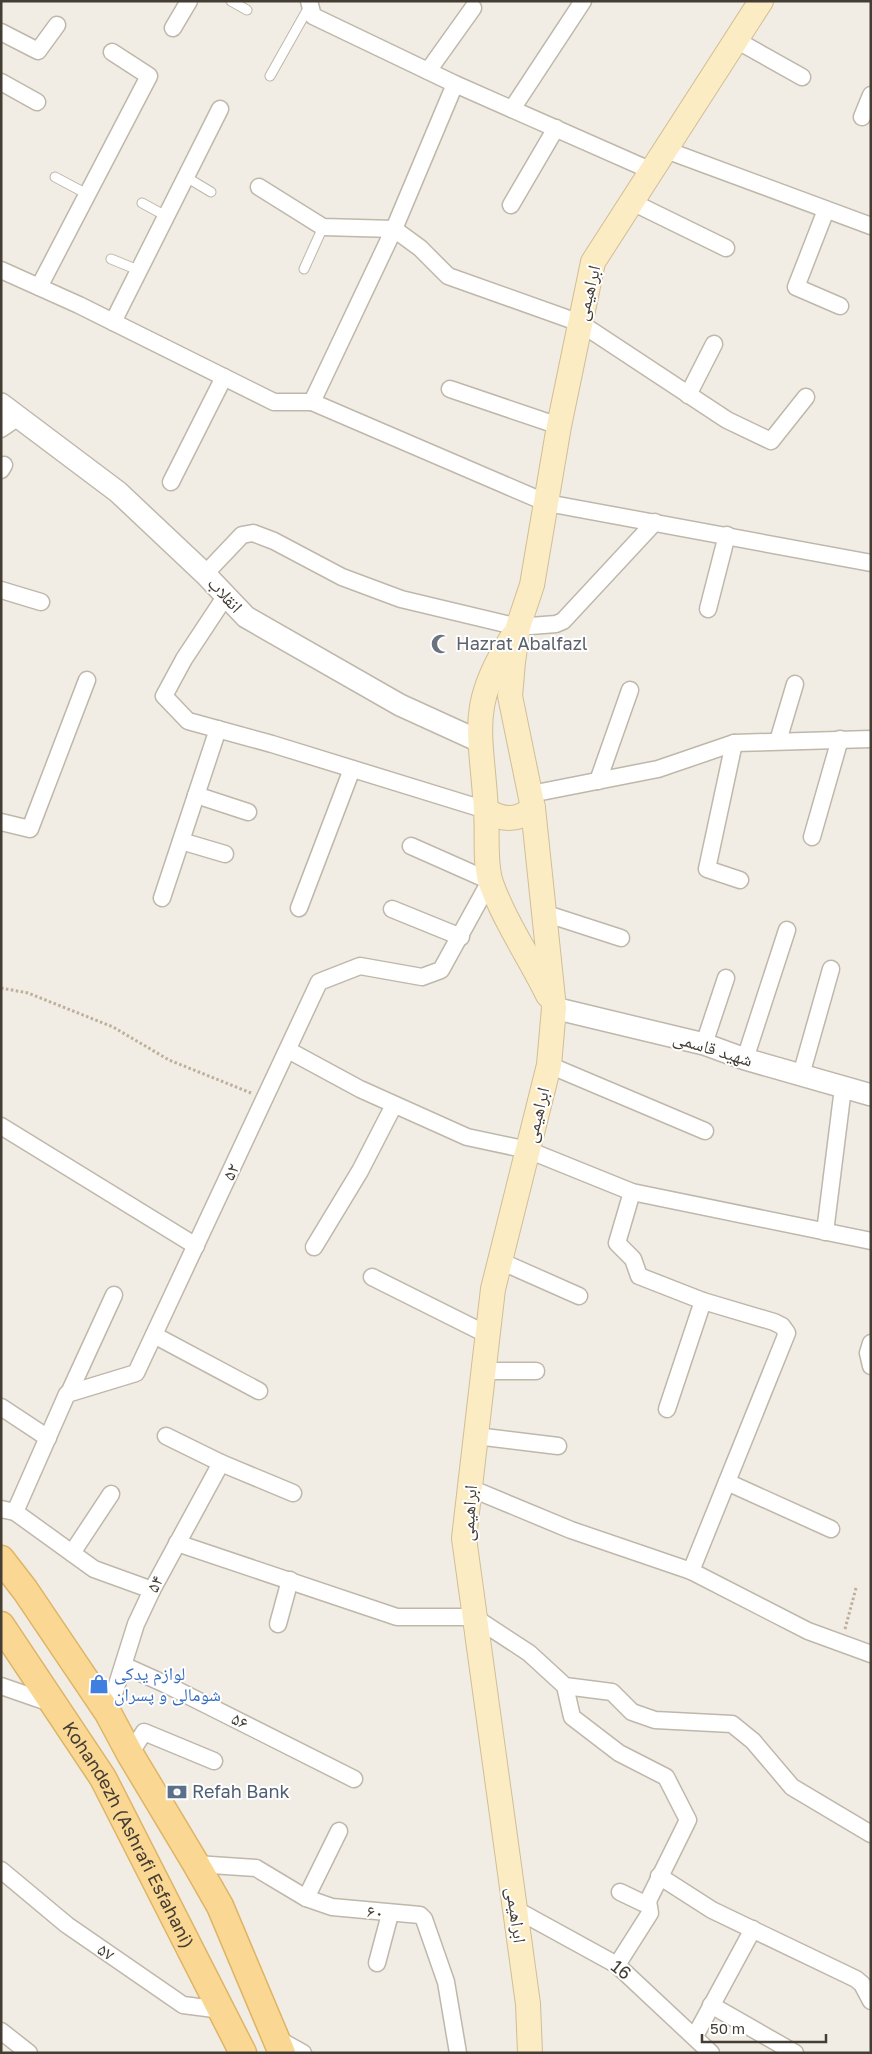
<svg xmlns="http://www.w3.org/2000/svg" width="872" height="2054" viewBox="0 0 872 2054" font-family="'Golos Text','Noto Naskh Arabic',sans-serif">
<rect width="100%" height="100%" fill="#f1ede4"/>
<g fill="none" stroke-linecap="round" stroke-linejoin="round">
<defs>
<g id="service">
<path d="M231 1 247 10"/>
<path d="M270 76 310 5"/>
<path d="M55 177 87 194"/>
<path d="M186 177 211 192"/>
<path d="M142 203 166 216"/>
<path d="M111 259 138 270"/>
<path d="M304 269 323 227"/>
</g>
<g id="minor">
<path d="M309 1 313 16 455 84 652 171"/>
<path d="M173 28 189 1"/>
<path d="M1 32 38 51 57 25"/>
<path d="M736 40 802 77"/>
<path d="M428 71 473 8"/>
<path d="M1 82 37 102"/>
<path d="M512 109 583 1"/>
<path d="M862 117 871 95"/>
<path d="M666 150 871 226"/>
<path d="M259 187 323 227 394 229 420 248 448 276 580 323 727 420 771 441 806 397"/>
<path d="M632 202 726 248"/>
<path d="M511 205 556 128"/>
<path d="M826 210 796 287 840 306"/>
<path d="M1 270 79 305 274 402H312L547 503 871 563"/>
<path d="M39 287 149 76 112 52"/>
<path d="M113 322 220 109"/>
<path d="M450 389 559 426"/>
<path d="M688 395 714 344"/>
<path d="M312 402 394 229 455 84"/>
<path d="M1 429 20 416"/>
<path d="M1 470 4 465"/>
<path d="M171 482 224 377"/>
<path d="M205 574 242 535 253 533 274 541 342 577 401 599 518 627 556 624 563 621 655 522"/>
<path d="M1 590 41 602"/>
<path d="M225 597 184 659 164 696 188 721 272 744 486 810"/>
<path d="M708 609 727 535"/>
<path d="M778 741 795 684"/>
<path d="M734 743 707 869 740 880"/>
<path d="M598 781 630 690"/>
<path d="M531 794 658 769 734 743 871 739"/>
<path d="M196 795 248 812"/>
<path d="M1 822 30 829 87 680"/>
<path d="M812 837 840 739"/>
<path d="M181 841 225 854"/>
<path d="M162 898 218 729"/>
<path d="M299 908 352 769"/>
<path d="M392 909 461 937"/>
<path d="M544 913 621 938"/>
<path d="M704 1044 726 978"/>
<path d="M288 1050 360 1089 467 1137 528 1150 632 1192 871 1241"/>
<path d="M745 1059 787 930"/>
<path d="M549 1065 705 1131"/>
<path d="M801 1075 831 969"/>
<path d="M1 1126 196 1246"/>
<path d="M632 1192 617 1243 633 1259 639 1276 703 1301 774 1322 782 1326 787 1333 691 1571"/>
<path d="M825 1232 843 1088"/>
<path d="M314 1247 360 1171 394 1105"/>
<path d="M500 1261 579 1296"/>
<path d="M372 1277 488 1335"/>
<path d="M154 1335 259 1391"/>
<path d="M871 1343 868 1353 871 1366"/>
<path d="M484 1371H536"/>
<path d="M69 1393 114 1295"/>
<path d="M1 1407 48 1438"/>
<path d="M667 1409 703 1301"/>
<path d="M166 1436 221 1463 293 1493"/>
<path d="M476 1436 558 1446"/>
<path d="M727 1482 831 1529"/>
<path d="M470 1488 571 1530 691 1571 808 1631 871 1654"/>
<path d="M1 1509 15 1512 67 1394 136 1373 319 982 360 966 422 977 441 970 490 881 411 846"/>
<path d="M15 1512 94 1569 152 1590"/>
<path d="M177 1543 397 1617H474L529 1653 565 1686 612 1692 632 1712 655 1720 732 1724 753 1741 792 1787 871 1834"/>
<path d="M72 1553 111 1494"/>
<path d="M278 1624 290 1580"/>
<path d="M125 1666 165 1684 354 1779"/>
<path d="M1 1686 53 1704"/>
<path d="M565 1686 572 1717 619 1753 666 1777 688 1820 648 1901 643 1903 620 1892"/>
<path d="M108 1713 136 1624 152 1590 221 1463"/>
<path d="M130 1754 144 1732 214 1761"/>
<path d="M196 1864 256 1868 306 1898 332 1907 420 1915 424 1919 446 1982 458 2053"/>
<path d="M1 1870 67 1925 183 2005 222 2010"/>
<path d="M659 1876 712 1910 856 1979 862 1984 871 2001"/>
<path d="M306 1898 339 1831"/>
<path d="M515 1909 617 1965 711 2053"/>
<path d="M377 1963 390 1914"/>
<path d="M617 1965 650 1913 648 1901"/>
<path d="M711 2005 795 2053"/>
<path d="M1 2031 29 2053"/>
<path d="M695 2036 753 1929"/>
<path d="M276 2038 303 2053"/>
</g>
<g id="tertiary">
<path d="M1 404 118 492 205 574 246 617 400 705 479 741"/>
<path d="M554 1008 704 1044 745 1059 871 1095"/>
</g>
<g id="secondary">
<path d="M513 636C466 708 482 733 486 811 488 834 484 862 491 883 505 922 530 958 548 995"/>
<path d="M486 810C503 821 518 821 533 808"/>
<path d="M530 2053 528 2004 464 1538 493 1289 549 1065 554 1008 533 808 510 696 513 662 518 627 532 585 559 426 593 262 761 1"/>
</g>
<g id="primary">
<path d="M1 1559 25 1590 108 1713 130 1754 196 1864 220 1906 282 2053"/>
<path id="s1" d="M1 1625 103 1778 243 2053"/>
</g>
</defs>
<use href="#service" stroke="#bfb7aa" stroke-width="11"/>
<use href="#minor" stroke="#bfb7aa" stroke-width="19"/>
<use href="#tertiary" stroke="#bfb7aa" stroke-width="24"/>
<use href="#secondary" stroke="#d0be95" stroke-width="26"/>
<use href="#primary" stroke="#deb465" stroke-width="29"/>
<g stroke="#bdaf99" stroke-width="3" stroke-dasharray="2.5 2.5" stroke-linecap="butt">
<path d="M1 988 28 993 113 1027 169 1060 251 1093"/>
<path d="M845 1629 856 1588"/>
</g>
<use href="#service" stroke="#fff" stroke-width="9"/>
<use href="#minor" stroke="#fff" stroke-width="16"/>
<use href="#tertiary" stroke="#fff" stroke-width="21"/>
<use href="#secondary" stroke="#fcecc3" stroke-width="24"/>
<use href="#primary" stroke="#fad894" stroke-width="26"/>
</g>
<defs>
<symbol id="mosque-bare" viewBox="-9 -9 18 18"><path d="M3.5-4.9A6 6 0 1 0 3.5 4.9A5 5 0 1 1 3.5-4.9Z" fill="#6b7280" stroke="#fff" stroke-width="2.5" paint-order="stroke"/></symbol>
<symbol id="shop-bare" viewBox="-9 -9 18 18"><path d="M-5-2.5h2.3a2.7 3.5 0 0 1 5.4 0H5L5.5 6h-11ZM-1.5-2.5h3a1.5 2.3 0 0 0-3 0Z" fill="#3f7fe0" stroke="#fff" stroke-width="2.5" paint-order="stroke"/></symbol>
<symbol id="bank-bare" viewBox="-9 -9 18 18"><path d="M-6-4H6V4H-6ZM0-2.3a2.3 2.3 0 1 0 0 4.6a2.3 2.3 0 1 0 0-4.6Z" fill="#5c6f8a" stroke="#fff" stroke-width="2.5" paint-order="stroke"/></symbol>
</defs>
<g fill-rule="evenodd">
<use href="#mosque-bare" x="427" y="630" width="28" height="28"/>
<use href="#shop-bare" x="85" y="1670" width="28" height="28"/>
<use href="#bank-bare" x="163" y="1778" width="28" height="28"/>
</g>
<g text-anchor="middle" stroke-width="4" stroke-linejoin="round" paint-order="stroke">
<g font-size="18" fill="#433d34" stroke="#fff">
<text transform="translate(588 293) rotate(-76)" y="6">ابراهیمی</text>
<text transform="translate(225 595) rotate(47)" y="6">انقلاب</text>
<text transform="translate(713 1049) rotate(17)" y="6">شهید قاسمی</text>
<text transform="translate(537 1115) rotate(-76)" y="6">ابراهیمی</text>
<text transform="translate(231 1172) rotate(-65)" y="6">۵۲</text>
<text transform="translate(469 1513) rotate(-86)" y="6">ابراهیمی</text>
<text transform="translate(155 1584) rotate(-63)" y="6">۵۴</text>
<text transform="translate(240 1721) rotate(27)" y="6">۵۶</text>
<text dy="6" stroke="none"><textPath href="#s1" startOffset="246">Kohandezh (Ashrafi Esfahani)</textPath></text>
<text transform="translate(375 1912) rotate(6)" y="6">۶۰</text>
<text transform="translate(516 1915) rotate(82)" y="6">ابراهیمی</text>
<text transform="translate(106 1952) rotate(34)" y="6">۵۷</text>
<text transform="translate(621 1970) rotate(38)" y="6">16</text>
</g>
<g font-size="18" fill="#5b616d" stroke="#fff" text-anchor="start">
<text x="456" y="650">Hazrat Abalfazl</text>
</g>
<g font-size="18" fill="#366cbe" stroke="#fff" text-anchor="start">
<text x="114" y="1680">لوازم یدکی<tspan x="114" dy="21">شومالی و پسران</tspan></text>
</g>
<g font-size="18" fill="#4e5e75" stroke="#fff" text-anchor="start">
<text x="192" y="1798">Refah Bank</text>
</g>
</g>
<rect width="872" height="2054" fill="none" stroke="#433d34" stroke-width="5"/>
<path d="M702 2034v8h124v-8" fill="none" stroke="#433d34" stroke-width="2.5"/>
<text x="710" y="2034" font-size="15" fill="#433d34" stroke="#ffffff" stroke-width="4" paint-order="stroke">50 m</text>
</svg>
